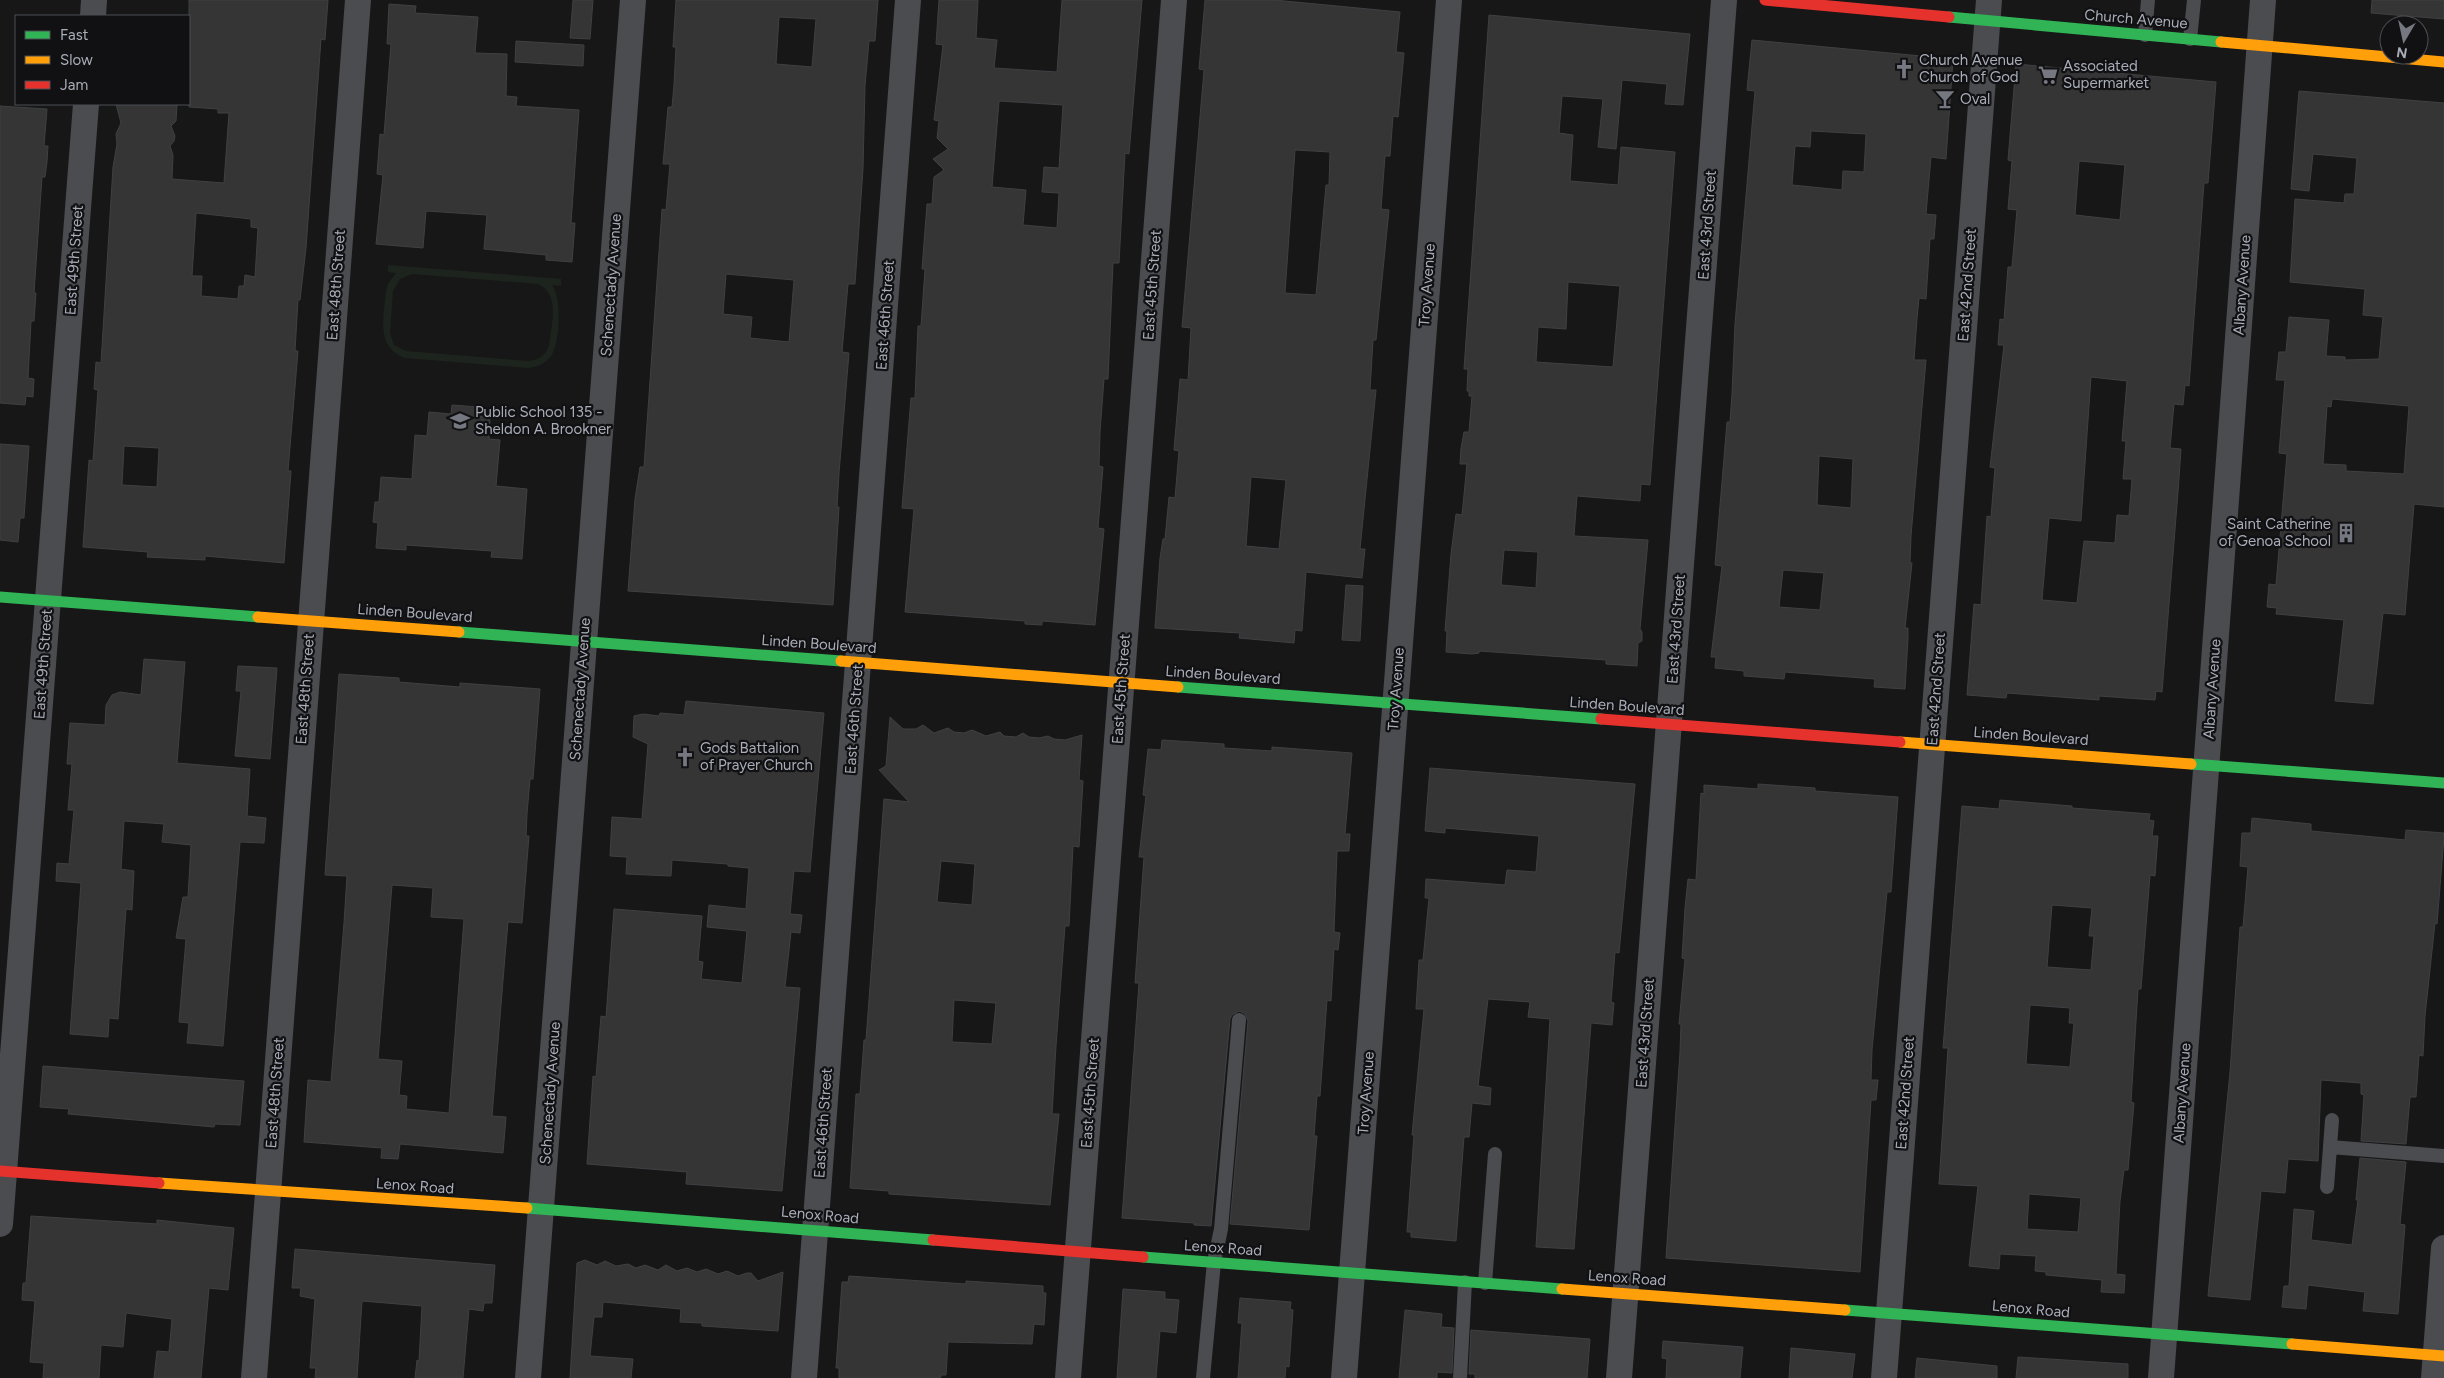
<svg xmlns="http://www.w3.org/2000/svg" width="2444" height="1378" viewBox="0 0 2444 1378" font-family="Figtree,sans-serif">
<rect width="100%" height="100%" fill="#171717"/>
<path fill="#1d241e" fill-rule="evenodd" d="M388 265 561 279V286L552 285C562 297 560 343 551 356 545 364 537 367 528 368L405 358C375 347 384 316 386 291L388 284 396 273 388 272ZM412 274 538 284C561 294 551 326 549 346 545 356 539 360 528 361L406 351 394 345 390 333 393 291 400 279Z"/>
<g fill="#353536" stroke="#3f4043" fill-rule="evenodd">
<path d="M189 0H328L325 40 321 39 306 248 300 300H298L295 351H298L288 471H291L284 563 205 556V560L147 557 148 552 83 547 89 460 93 461 98 390 94 389 96 362 101 363 113 167 117 144 116 134 121 123 116 104H177L176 121 171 126 175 136 174 141 170 146 173 155 172 179 224 183 229 113H218V109L189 107ZM196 213 251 219V227L258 228 255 277 245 275 244 286H239L238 299 201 296 202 276H192ZM124 446 159 448 157 487 122 485Z"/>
<path d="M573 0H593L590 39 570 38Z"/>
<path d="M676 0H878L875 41H869L865 86 863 169 855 284H848L842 352 849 353 839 473 837 507H839L833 605 628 591 635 499 640 467H644L662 209 666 210 670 164H663L668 107H672L674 85 676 47H673ZM779 17 816 19 812 67 776 64ZM726 274 794 280 789 342 750 338 752 317 723 314Z"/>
<path d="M939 0H978L976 38 997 40 994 68 1057 72 1062 0H1142L1129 154 1125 153 1119 263H1113L1108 379H1104L1100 432 1099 466 1103 467 1098 528 1104 529 1095 625 1042 621V625L1025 624V621L905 612 914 509 902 508 911 398H915L918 326H921L925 269H922L927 204H932L934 177 944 170 933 159 948 149 937 138 939 121 934 120 943 45 936 44ZM999 101 1063 105 1059 168 1044 167 1042 192 1059 193 1057 228 1023 225 1026 190 992 187Z"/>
<path d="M1205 0H1274L1400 12 1396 52 1404 53 1398 117 1393 116 1390 156H1385L1381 209 1389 210 1376 340H1373L1370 390H1376L1360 549H1365L1362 578 1306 572 1302 631 1295 630 1294 643 1239 638 1240 633 1155 628 1160 558 1163 539H1165L1169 497 1175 498 1179 451 1174 450 1180 379 1188 380 1191 328 1182 327 1204 70 1199 69ZM1295 150 1330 152 1329 185H1326L1316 295 1285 293ZM1251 477 1286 480 1279 549 1246 546Z"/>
<path d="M2372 0H2444V19L2371 13Z"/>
<path d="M389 4 416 6 415 13 478 17 475 53 507 54 506 96 517 97 516 106 579 110 571 223H575L572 262 546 260V255L484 249 487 215 426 211 423 248 376 244 383 175 377 174 378 161 380 134 384 135 391 44H387Z"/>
<path d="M1489 15 1690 34 1683 105 1665 104 1667 84 1622 80 1616 149 1598 147 1603 99 1562 96 1559 133 1573 135 1570 181 1618 185 1621 147 1675 152 1650 485 1641 484 1640 501 1577 496 1574 536 1648 540 1640 629 1642 632V641L1638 643 1637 666 1606 664V660L1479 651V653L1472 654 1446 652 1447 631H1445L1451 554 1456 514 1462 515 1467 464H1460L1461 448 1464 432H1469L1472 396H1469V391H1467L1468 369H1464ZM1568 282 1620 286 1613 367 1536 362 1538 327 1566 329ZM1504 550 1538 552 1536 588 1501 585Z"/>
<path d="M1752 40 1953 59 1946 159 1931 157 1926 214 1936 215 1934 239H1930L1926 299 1919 298 1917 319 1914 360H1926L1911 536 1910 563H1912L1905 628H1908V638L1905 689 1874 687 1875 679 1785 672 1784 679 1744 676V671L1715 668 1716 657H1711L1722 566 1715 565 1727 422H1730L1732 394 1735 324 1755 91 1747 90ZM1811 131 1866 134 1864 172 1843 171 1842 190 1792 185 1795 146 1810 147ZM1819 456 1853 459 1851 508 1817 505ZM1783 570 1824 573 1820 610 1779 607Z"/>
<path d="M516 41 584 45 583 66 515 62Z"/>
<path d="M2016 64 2216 82 2208 183H2204L2189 386 2185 385 2183 405 2174 404 2170 448 2181 449 2178 492 2162 692 2156 691 2155 700 2099 696V700L2007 693 2006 698 1967 695 1974 604 1981 605 1987 516 1991 517 1995 468 1990 467 2004 345H1998L2000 319 2004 320 2008 267H2012L2017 210 2008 209 2012 161 2008 160ZM2079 161 2125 165 2120 220 2075 215ZM2091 377 2127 381 2122 441H2126L2123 479H2132L2129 516 2117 515 2115 543 2084 541 2077 603 2042 600 2049 518 2081 521Z"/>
<path d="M2299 91 2444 103V507L2414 504 2405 615 2383 613 2373 704 2335 701 2344 620 2276 614 2277 608 2267 607 2269 584 2276 585 2287 454 2279 453 2285 380H2276L2279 352H2286L2289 317 2329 320 2326 356 2345 357V360L2379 359 2383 317 2363 315 2365 289 2290 282 2295 199 2344 203 2345 194H2354L2357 158 2313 154 2309 191 2291 189ZM2332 399 2409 406 2404 474 2346 471V465L2323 464 2327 406 2331 407Z"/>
<path d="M0 106 47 109 44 146H48L47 162 45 177H42L34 293H36L34 321H31L28 378 34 379 33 397 26 396 25 405 0 403Z"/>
<path d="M452 405 478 407V416L490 417 489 439 500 440 496 486 527 489 522 559 491 557 492 551 406 545V550L376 548 378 523 373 522 375 502H379L381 477 412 479 415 435 427 436 429 412 451 414Z"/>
<path d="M0 444 29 446 24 518H20L18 542 0 540Z"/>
<path d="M1346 585 1363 586 1360 641 1342 640Z"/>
<path d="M144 659 185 662 177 763 250 769 247 816 266 818 264 843 240 842 223 1046 187 1043 189 1023 179 1022 186 939 176 938 183 897H188L191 845 162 842 164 824 124 821 121 869 134 871 133 890 132 910 126 909 118 1019 109 1018 108 1037 70 1034 81 883 56 881 57 863 69 864 74 810H68L72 764H67L70 723 105 725 106 705 112 695 120 692 141 695Z"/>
<path d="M238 666 277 668 270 759 235 756 241 691H236Z"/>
<path d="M339 674 399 678V682L460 687V683L540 689 533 779H530L527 814 526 836H529L522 923 508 922 505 956 492 1116 506 1117 503 1153 400 1144 398 1159 381 1158 382 1148 304 1142 308 1080 331 1082 344 923 347 876 325 875ZM392 885 433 888 431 917 464 919 449 1113 406 1109 407 1096 399 1095 402 1061 378 1059Z"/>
<path d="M686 701 824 713 810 872 794 871 790 914 802 915 800 933 791 932 785 987 800 988 782 1191 686 1184 687 1172 587 1164 593 1076 596 1077 601 1016 606 1017 614 909 702 916 698 961 703 962 701 979 742 983 747 931 707 927 709 905 746 909 749 868 728 866V864L672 860 671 876 626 874 627 857 610 856 612 817 642 819 648 744 633 737 634 716 643 714 659 716 660 713 684 715Z"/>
<path d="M890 717 903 729H916L923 725 934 733 948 728 954 732 964 733 972 730 986 736 1000 732 1004 736 1016 737 1023 733 1029 737 1039 738 1048 736 1054 739 1065 740 1082 735 1079 780 1083 781 1079 847 1073 846 1069 926H1065L1056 1046 1052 1114H1059L1050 1205 889 1194V1191L850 1188 856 1094H860L864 1040H866L884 799 909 802 879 770 886 766ZM941 861 975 864 972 905 937 902ZM954 1000 996 1003 992 1044 952 1042Z"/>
<path d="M1162 740 1224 744V748L1272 751V747L1352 753 1345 834H1350L1349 851H1337L1334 932 1340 933 1338 950 1334 949 1331 1001 1327 1000 1320 1096H1317L1314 1136H1317L1309 1230 1230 1224 1248 1021 1244 1013 1239 1011 1232 1015 1230 1019 1211 1226 1194 1225V1223L1122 1218 1139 983H1135L1144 857H1139L1146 796 1143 795 1148 749 1161 750Z"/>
<path d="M1430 768 1635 784 1619 953 1615 952 1611 1002 1614 1003 1612 1025 1591 1023 1574 1249 1536 1247 1550 1019 1528 1017 1530 1002 1488 999 1478 1086 1491 1088 1490 1105 1472 1103 1469 1137H1464L1456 1241 1411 1237V1232H1407L1414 1135H1412L1424 1009H1416L1419 960H1423L1429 898H1425L1426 879 1505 885 1507 870 1536 872 1539 836 1445 828V833L1425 831Z"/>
<path d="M1758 784 1815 788V791L1898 797 1891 892H1887L1872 1050 1871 1080H1878L1876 1100H1871L1860 1272 1666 1258 1680 1052 1681 1024H1679L1685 959 1682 958 1685 908 1688 879 1696 880 1701 793 1704 794V785L1758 789Z"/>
<path d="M2000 800 2072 806V808L2150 814 2149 820 2154 821 2152 836H2158L2155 876 2150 875 2141 989H2138L2131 1102 2134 1103 2128 1170H2124L2120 1201 2116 1274 2125 1275 2124 1293 2101 1292 2102 1280 2046 1275V1272L2035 1271 2036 1256 2000 1254 1999 1269 1969 1266 1978 1186 1939 1184 1948 1048H1943L1962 806 1999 809ZM2052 905 2092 908 2089 936H2094L2091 970 2047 967ZM2030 1005 2070 1008 2069 1023H2074L2070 1067 2026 1064ZM2029 1194 2081 1198 2078 1232 2027 1229Z"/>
<path d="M2252 818 2311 824V831L2385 838 2405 840 2406 830 2444 833V837L2437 924 2435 923 2425 1016 2423 1056 2419 1055 2416 1097H2410L2406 1144 2361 1141 2364 1095 2361 1094V1083L2321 1080 2318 1161 2288 1159 2285 1193 2261 1191 2250 1300 2208 1296 2230 1072 2240 927H2243L2248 867 2240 866 2242 833H2251Z"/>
<path d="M43 1066 244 1081 240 1125 215 1124 214 1127 68 1114 69 1109 40 1107Z"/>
<path d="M2360 1158 2406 1162 2400 1224 2405 1225 2398 1314 2363 1311 2365 1292 2308 1285 2306 1309 2282 1307 2284 1286H2289L2294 1209 2314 1211 2311 1240 2352 1245 2358 1200H2356Z"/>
<path d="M31 1216 157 1224V1220L234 1228 228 1290 209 1288 201 1378H154L157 1351 169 1352 172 1319 126 1313 123 1347 101 1345 99 1378H43L44 1363 30 1362 35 1301 22 1300 23 1283H26Z"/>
<path d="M295 1249 495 1265 492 1303H484L483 1311 469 1309 463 1378H415L417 1360 419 1361 422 1306 362 1301 357 1378H315L316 1368H310L315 1299 300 1296 301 1288H292Z"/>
<path d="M585 1260 597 1265 605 1261 616 1266 628 1264 636 1268 645 1265 658 1270 666 1265 677 1271 687 1268 697 1272 706 1269 718 1274 727 1271 738 1276 747 1273H751L758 1281 783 1272 778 1331 702 1326V1323L680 1322 681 1309 603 1302 602 1317H594L590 1356 633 1359 631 1378H570L577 1263Z"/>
<path d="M849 1276 966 1284V1281L1043 1286V1293H1046L1044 1325 1034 1324 1032 1344 948 1342 946 1375H942L940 1378H839V1368H836L842 1282H848Z"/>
<path d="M1123 1289 1165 1292V1299L1179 1300 1176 1333 1160 1331 1156 1378H1117Z"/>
<path d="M1240 1298 1291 1302 1290 1309 1293 1310 1289 1367 1286 1366 1285 1378H1238L1242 1323H1238Z"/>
<path d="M1405 1310 1442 1314 1441 1327 1454 1328 1452 1373 1437 1372V1378H1399Z"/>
<path d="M1471 1330 1590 1339 1587 1378H1475V1374H1469Z"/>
<path d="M1663 1341 1743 1347 1740 1378H1666L1667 1359 1662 1358Z"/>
<path d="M1791 1348 1855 1354 1852 1378H1789Z"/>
<path d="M2018 1357 2128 1364V1378H2016Z"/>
<path d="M1917 1358 1997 1366V1378H1915Z"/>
</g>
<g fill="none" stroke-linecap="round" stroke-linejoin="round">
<g stroke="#4b4c50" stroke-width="14">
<path d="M2145 35 2148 0"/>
<path d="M2190 39 2194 0"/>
<path d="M2330 1147 2332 1120"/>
<path d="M2327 1187 2330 1147 2444 1156"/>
<path d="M1485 1283 1495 1154"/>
<path d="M1203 1378 1214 1262 1221 1229 1239 1020"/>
<path d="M1460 1378 1465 1282"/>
</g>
<g stroke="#4b4c50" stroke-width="26">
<path d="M93 16 94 0"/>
<path d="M0 1224 86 104"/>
<path d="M254 1378 358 0"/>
<path d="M528 1378 633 0"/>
<path d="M804 1378 908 0"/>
<path d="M1068 1378 1174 0"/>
<path d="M1344 1378 1449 0"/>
<path d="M1619 1378 1724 0"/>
<path d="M1884 1378 1989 0"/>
<path d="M2161 1378 2263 0"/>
<path d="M2434 1378 2444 1248"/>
</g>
<g stroke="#30b455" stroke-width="11">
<path d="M1949 17 2221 42"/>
<path d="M0 597 258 617"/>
<path d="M459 632 841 661"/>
<path d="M1178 687 1601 719"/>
<path d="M2191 764 2444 783"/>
<path d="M527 1208 933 1240"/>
<path d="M1143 1257 1562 1289"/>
<path d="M1845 1310 2292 1344"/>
</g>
<g stroke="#ff9f0a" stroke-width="11">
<path d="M2221 42 2444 62"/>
<path d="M258 617 459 632"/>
<path d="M841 661 1178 687"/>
<path d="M1900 742 2191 764"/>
<path d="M159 1183 527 1208"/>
<path d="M1562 1289 1845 1310"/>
<path d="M2292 1344 2444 1356"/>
</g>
<g stroke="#e5322d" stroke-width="11">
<path d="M1765 0 1949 17"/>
<path d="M1601 719 1900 742"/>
<path d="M0 1171 159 1183"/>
<path d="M933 1240 1143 1257"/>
</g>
</g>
<defs>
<symbol id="church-bare" viewBox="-9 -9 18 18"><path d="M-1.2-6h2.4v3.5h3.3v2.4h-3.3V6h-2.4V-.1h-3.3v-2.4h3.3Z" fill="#757880" stroke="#111113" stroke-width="2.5" paint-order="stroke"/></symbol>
<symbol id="supermarket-bare" viewBox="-9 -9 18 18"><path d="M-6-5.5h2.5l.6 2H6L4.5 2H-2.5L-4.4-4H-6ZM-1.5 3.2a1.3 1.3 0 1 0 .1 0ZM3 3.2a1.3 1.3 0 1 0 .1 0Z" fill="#757880" stroke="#111113" stroke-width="2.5" paint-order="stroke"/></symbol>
<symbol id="bar-bare" viewBox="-9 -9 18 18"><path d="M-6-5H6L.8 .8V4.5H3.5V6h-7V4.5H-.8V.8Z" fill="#757880" stroke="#111113" stroke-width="2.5" paint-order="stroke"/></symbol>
<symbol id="school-bare" viewBox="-9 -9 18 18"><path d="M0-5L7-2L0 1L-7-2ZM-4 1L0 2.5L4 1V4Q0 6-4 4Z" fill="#757880" stroke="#111113" stroke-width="2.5" paint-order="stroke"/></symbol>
<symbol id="building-bare" viewBox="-9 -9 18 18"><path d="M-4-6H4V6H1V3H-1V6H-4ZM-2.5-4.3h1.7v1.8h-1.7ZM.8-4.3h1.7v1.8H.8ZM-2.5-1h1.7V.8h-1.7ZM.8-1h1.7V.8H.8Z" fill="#757880" stroke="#111113" stroke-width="2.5" paint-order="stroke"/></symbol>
</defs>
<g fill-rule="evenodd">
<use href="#church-bare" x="1890" y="55" width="28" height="28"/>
<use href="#supermarket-bare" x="2034" y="61" width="28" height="28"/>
<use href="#bar-bare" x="1931" y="85" width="28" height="28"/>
<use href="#school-bare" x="446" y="407" width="28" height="28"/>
<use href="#building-bare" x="2332" y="519" width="28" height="28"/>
<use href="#church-bare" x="671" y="743" width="28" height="28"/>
</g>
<g text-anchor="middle" stroke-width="4.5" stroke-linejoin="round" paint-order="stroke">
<g font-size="15" fill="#a8adb8" stroke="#111113">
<text transform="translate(2136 19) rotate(5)" y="5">Church Avenue</text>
<text transform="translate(1707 225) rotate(-86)" y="5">East 43rd Street</text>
<text transform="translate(74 260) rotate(-86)" y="5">East 49th Street</text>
<text transform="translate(336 285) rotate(-86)" y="5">East 48th Street</text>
<text transform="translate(611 285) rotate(-86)" y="5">Schenectady Avenue</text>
<text transform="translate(1152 285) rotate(-86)" y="5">East 45th Street</text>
<text transform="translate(1427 285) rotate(-86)" y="5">Troy Avenue</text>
<text transform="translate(1967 285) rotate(-86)" y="5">East 42nd Street</text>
<text transform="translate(2242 285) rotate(-86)" y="5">Albany Avenue</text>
<text transform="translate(885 315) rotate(-86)" y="5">East 46th Street</text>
<text transform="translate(415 613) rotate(4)" y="5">Linden Boulevard</text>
<text transform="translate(1676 629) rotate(-86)" y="5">East 43rd Street</text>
<text transform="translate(819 644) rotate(4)" y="5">Linden Boulevard</text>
<text transform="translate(43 664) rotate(-86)" y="5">East 49th Street</text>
<text transform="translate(1223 675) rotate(4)" y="5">Linden Boulevard</text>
<text transform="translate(305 689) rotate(-86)" y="5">East 48th Street</text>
<text transform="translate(580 689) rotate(-86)" y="5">Schenectady Avenue</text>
<text transform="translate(1121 689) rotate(-86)" y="5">East 45th Street</text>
<text transform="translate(1396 689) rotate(-86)" y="5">Troy Avenue</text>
<text transform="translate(1936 689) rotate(-86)" y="5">East 42nd Street</text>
<text transform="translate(2212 689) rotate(-86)" y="5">Albany Avenue</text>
<text transform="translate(1627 706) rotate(4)" y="5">Linden Boulevard</text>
<text transform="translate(854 719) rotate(-86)" y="5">East 46th Street</text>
<text transform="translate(2031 736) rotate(4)" y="5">Linden Boulevard</text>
<text transform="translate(1645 1033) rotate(-86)" y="5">East 43rd Street</text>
<text transform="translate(275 1093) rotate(-86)" y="5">East 48th Street</text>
<text transform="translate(550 1093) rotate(-86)" y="5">Schenectady Avenue</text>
<text transform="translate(1090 1093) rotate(-86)" y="5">East 45th Street</text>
<text transform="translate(1366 1093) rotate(-86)" y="5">Troy Avenue</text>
<text transform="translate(1905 1093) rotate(-86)" y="5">East 42nd Street</text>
<text transform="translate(2182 1093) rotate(-86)" y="5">Albany Avenue</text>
<text transform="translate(823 1123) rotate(-86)" y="5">East 46th Street</text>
<text transform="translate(415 1186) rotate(4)" y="5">Lenox Road</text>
<text transform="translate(820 1215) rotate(5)" y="5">Lenox Road</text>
<text transform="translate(1223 1248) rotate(4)" y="5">Lenox Road</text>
<text transform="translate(1627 1278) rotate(4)" y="5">Lenox Road</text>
<text transform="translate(2031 1309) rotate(5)" y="5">Lenox Road</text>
</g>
<g font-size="15" fill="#a8adb8" stroke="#111113" text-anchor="start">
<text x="1919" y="65">Church Avenue<tspan x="1919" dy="17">Church of God</tspan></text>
<text x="2063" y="71">Associated<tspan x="2063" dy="17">Supermarket</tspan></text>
<text x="1960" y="104">Oval</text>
<text x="475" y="417">Public School 135 -<tspan x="475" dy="17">Sheldon A. Brookner</tspan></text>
<text x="2331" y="529" text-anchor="end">Saint Catherine<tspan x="2331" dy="17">of Genoa School</tspan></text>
<text x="700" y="753">Gods Battalion<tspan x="700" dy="17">of Prayer Church</tspan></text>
</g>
</g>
<rect x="15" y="15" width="175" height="90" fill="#111113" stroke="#4d4f55"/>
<rect x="25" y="31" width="25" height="8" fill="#30b455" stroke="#4d4f55"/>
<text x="60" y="40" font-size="15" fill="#a8adb8">Fast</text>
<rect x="25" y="56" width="25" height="8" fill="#ff9f0a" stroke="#4d4f55"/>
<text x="60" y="65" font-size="15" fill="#a8adb8">Slow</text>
<rect x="25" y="81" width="25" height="8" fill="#e5322d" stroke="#4d4f55"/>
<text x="60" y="90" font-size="15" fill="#a8adb8">Jam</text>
<g transform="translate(2404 40) rotate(189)"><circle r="24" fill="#111113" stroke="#4d4f55"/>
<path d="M0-4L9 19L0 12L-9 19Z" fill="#757880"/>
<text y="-8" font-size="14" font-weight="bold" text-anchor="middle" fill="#a8adb8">N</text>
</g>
</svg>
